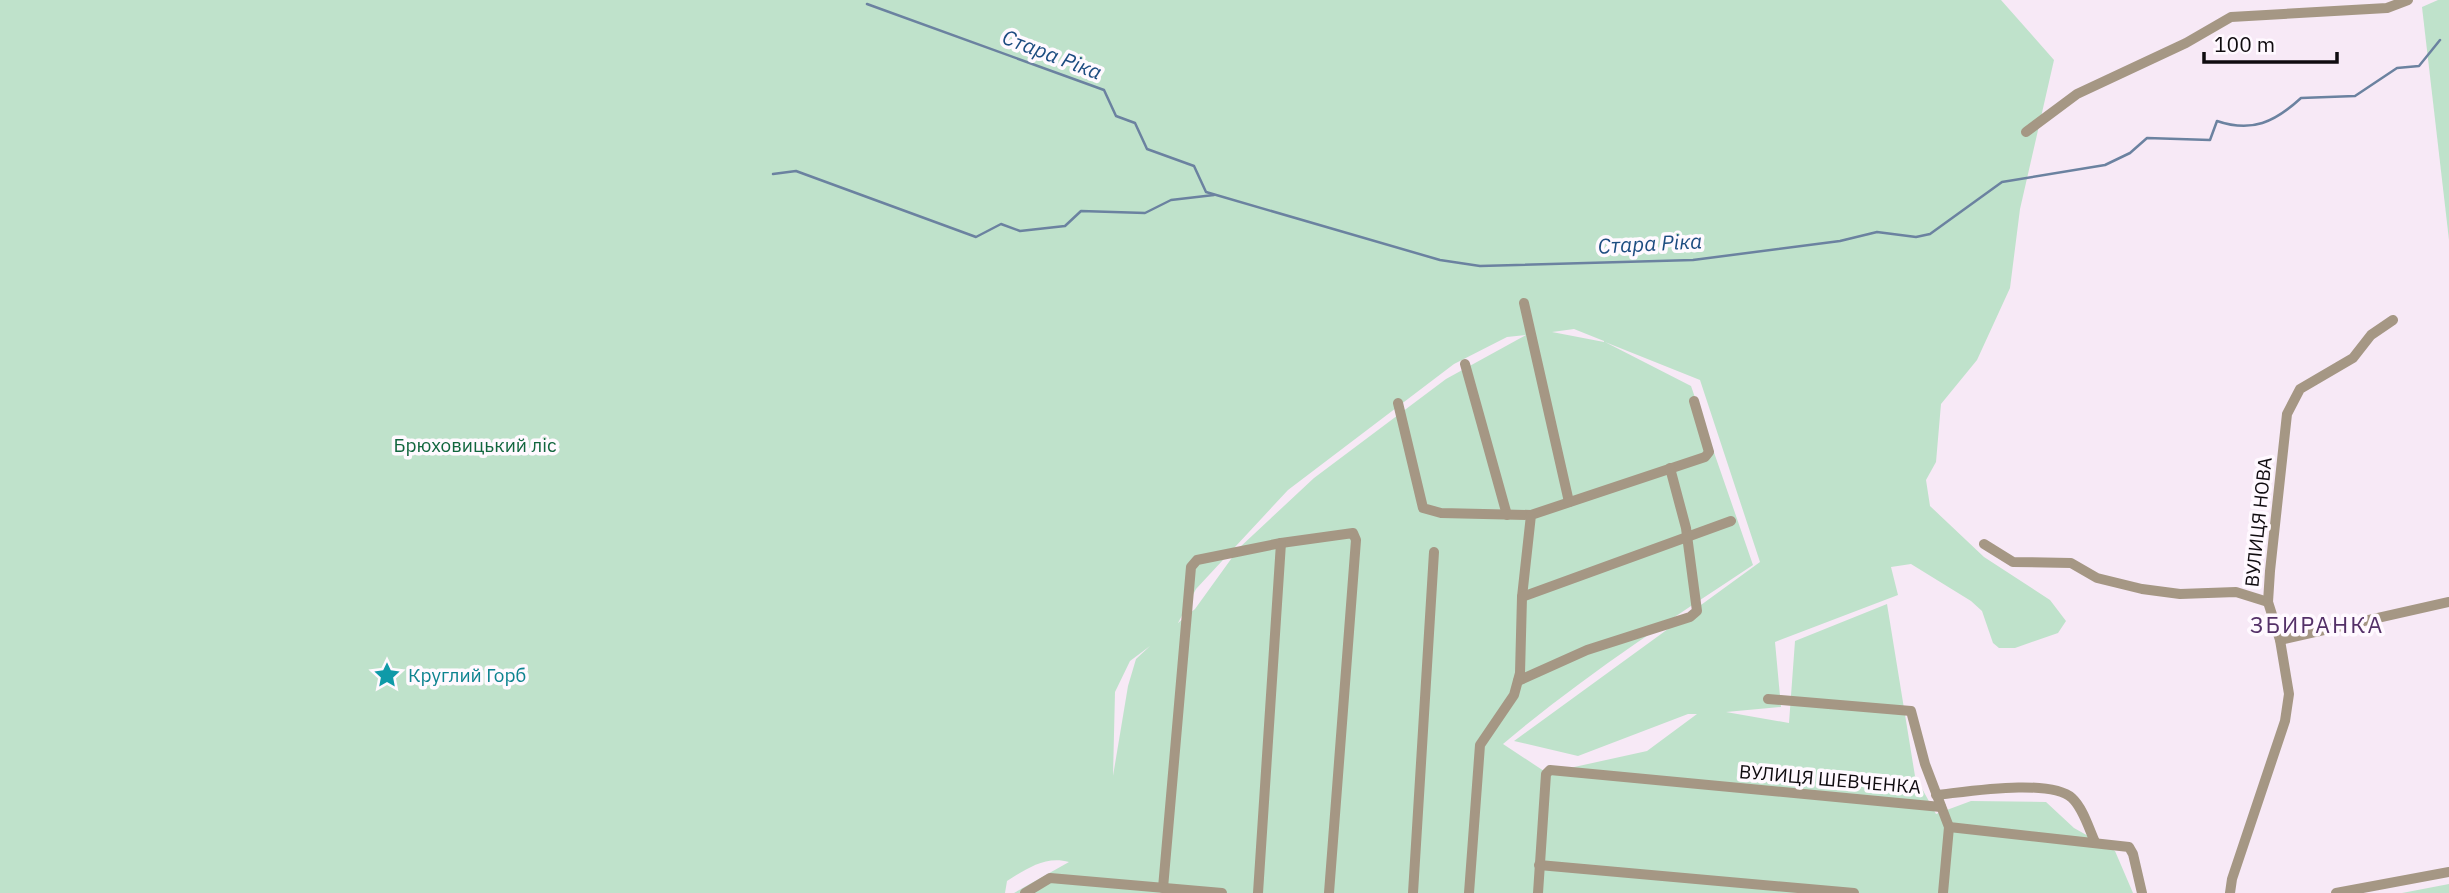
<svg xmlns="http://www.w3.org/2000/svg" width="2449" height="893" viewBox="0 0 2449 893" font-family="'IBM Plex Sans',sans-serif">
<rect width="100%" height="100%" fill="#f7e9f6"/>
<g fill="#bfe2cb" fill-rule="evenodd">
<path d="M0 0H2001L2054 60 2020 209 2010 288 1977 360 1941 404 1936 462 1926 480 1930 506 1984 557 2050 600 2066 621 2058 633 2015 648H1999L1993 643 1982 611 1971 601 1911 564 1891 567 1898 595 1775 642 1781 707 1726 712 1789 723 1795 641 1887 604 1915 776 1936 814 1971 801 2046 802 2074 828 2115 851 2133 893H1014L1069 862C1046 855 1026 869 1007 881L1005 893H0ZM1574 329 1604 341V342L1552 332ZM1526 335 1446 379 1314 478 1239 548 1195 609 1178 623 1196 589 1288 490 1454 364 1507 337ZM1605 342 1700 380 1760 562 1514 741 1578 756 1688 714H1697L1647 751 1547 773 1503 744C1582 677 1667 622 1753 565L1691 386ZM1150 646 1136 659 1128 686 1113 776 1115 692 1130 661Z"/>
<path d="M2438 0H2449V240L2422 7Z"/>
<path d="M2449 884V893H2402Z"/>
</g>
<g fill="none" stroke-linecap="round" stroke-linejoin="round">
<g stroke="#6b82a0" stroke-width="2.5">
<path d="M867 4 1104 90 1116 116 1135 123 1147 149 1194 166 1206 192 1440 260 1480 266 1693 260 1840 241 1877 232 1916 237 1930 234 2002 182 2105 165 2130 153 2147 138 2210 140 2217 121C2252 133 2275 122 2301 98L2355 96 2397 68 2419 66 2440 40"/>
<path d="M773 174 796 171 976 237 1001 224 1020 231 1065 226 1081 211 1145 213 1171 200 1214 195"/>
</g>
<g stroke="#a59784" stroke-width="10">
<path d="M2026 132 2077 94 2186 43 2231 17 2387 8 2408 0"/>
<path d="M1524 303 1569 502"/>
<path d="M1465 364 1507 515"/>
<path d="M1398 403 1423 508 1441 513 1531 515"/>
<path d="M1984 544 2013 562 2071 563 2097 578 2142 589 2180 594 2236 592 2268 602"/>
<path d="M1522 597 1531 515 1705 457 1709 452 1694 401"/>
<path d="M2280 640 2449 602"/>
<path d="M1518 681 1587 650 1690 617 1697 611 1686 528 1670 468"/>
<path d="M1768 699 1911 711 1925 764 1949 827 1943 893"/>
<path d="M1936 795C1966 792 2049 778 2072 798 2083 808 2089 829 2095 842"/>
<path d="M1949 827 2129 847 2133 854 2142 893"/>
<path d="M1539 865 1854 893"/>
<path d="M1163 888 1191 567 1197 560 1281 543 1353 533 1356 540 1329 893"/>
<path d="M1025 893 1050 878 1222 893"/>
<path d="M1258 893 1281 543"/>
<path d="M1413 893 1434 552"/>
<path d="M1469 893 1480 745 1514 695 1520 673 1522 597 1731 521"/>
<path d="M1538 893 1546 774 1550 770 1941 807"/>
<path d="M2230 893 2232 879 2285 721 2289 694 2280 640 2268 602 2270 571 2287 414 2300 389 2353 358 2371 335 2393 320"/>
<path d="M2336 893 2449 872"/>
</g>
</g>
<defs>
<symbol id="sight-bare" viewBox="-9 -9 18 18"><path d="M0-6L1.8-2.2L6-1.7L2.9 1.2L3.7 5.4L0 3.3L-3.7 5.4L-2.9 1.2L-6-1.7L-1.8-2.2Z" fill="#0f9aa8" stroke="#fff9ff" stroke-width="2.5" paint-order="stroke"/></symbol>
</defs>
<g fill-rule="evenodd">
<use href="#sight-bare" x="368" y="656" width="38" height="38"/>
</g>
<g text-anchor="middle" stroke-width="7" stroke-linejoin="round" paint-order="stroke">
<g font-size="19" fill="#12663e" stroke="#fff9ff">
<text x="475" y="452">Брюховицький ліс</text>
</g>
<g font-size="19" fill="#0f0b0f" stroke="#fff9ff">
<text transform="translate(2258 522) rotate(-84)" y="7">ВУЛИЦЯ НОВА</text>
<text transform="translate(1830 779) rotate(5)" y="7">ВУЛИЦЯ ШЕВЧЕНКА</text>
</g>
<g font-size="19" fill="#0d838f" stroke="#fff9ff" text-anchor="start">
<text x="408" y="682">Круглий Горб</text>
</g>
<g font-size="21" font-style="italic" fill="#1c4c80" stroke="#fff9ff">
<text transform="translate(1052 55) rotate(21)" y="7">Стара Ріка</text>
<text transform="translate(1650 244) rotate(-3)" y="7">Стара Ріка</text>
</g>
<g font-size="23" letter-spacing="2" fill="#543068" stroke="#fff9ff">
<text x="2317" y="633">ЗБИРАНКА</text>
</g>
</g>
<path d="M2204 52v10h133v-10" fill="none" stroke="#0f0b0f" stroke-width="3.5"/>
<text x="2214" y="52" font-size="21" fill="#0f0b0f" stroke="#fff9ff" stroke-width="5" paint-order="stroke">100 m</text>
</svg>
